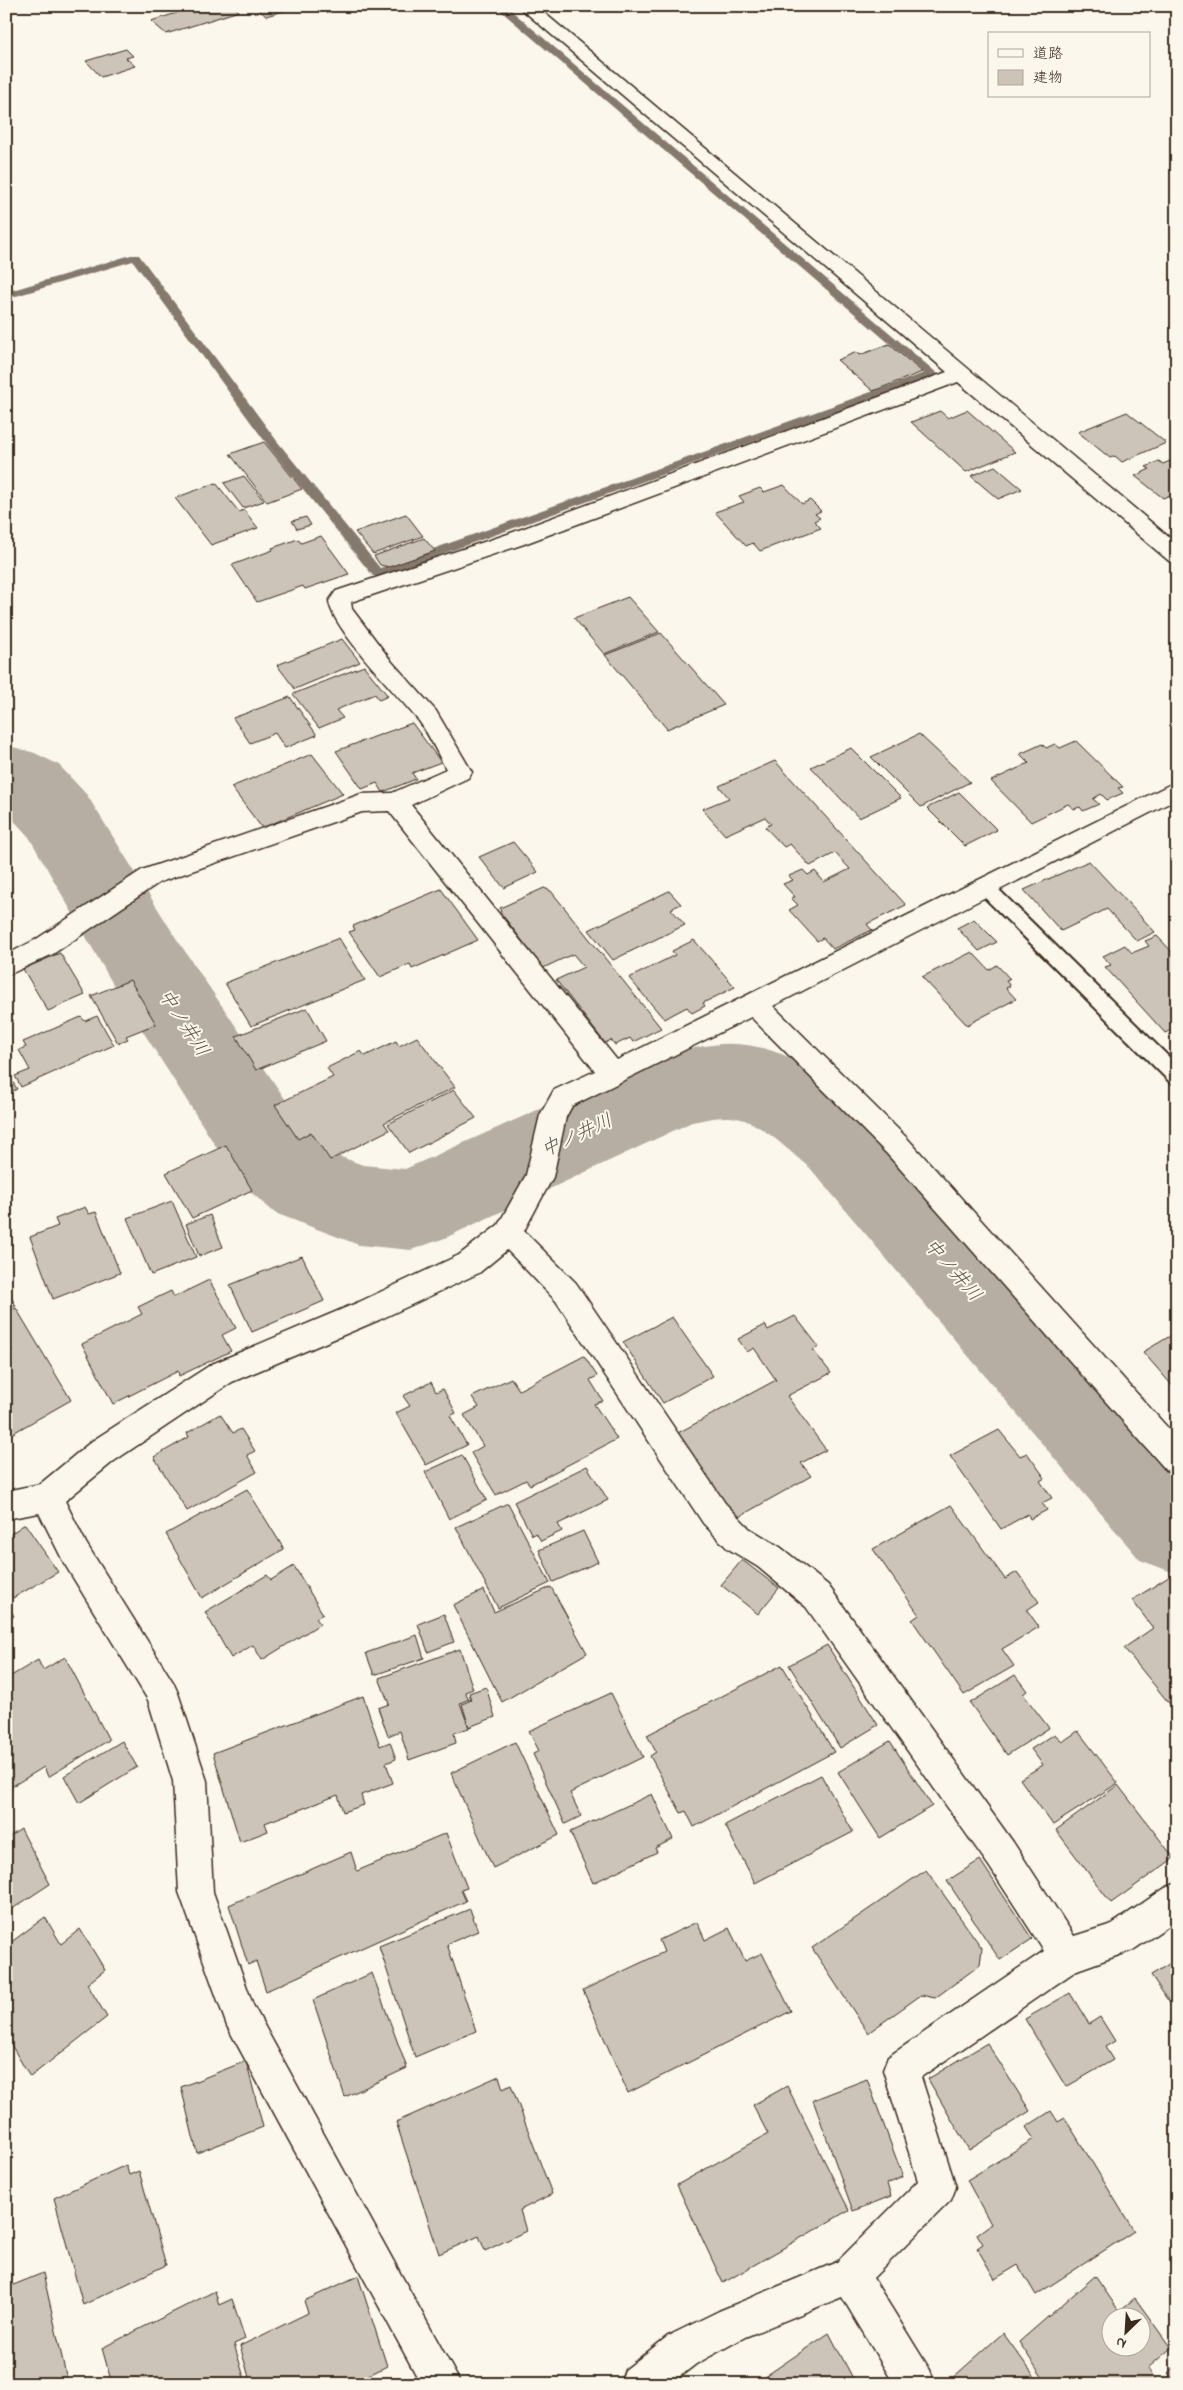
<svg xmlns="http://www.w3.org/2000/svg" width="1183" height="2390" viewBox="0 0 1183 2390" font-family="'Indie Flower','Klee One',sans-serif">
<rect width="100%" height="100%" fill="#fbf7ec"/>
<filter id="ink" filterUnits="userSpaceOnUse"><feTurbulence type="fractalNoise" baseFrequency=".02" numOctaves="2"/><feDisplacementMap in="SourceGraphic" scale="10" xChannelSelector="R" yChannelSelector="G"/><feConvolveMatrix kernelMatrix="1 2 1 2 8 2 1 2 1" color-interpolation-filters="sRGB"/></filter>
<g filter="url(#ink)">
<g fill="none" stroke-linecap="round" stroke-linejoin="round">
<path fill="#85796d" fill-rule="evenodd" d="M495 6H506L938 374 936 376 378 577 373 576 269 447 133 261 6 299V292L131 255H139L277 441 380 568 924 373Z"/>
<path fill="#b6aea2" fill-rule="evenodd" d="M6 745 35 753 59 765 87 795 176 938 304 1127 341 1157 363 1165 405 1169 643 1063C666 1055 688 1048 712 1045 775 1036 829 1078 876 1114L1177 1448V1574L1140 1560 810 1168C791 1153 764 1125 741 1119 726 1114 707 1119 692 1122L445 1238 411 1250 359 1245 275 1213 238 1181 114 986 29 837 6 812Z"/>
</g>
<g fill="#ccc4b9" stroke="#3b2a1e" fill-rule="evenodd">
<path d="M199 6H233L239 11 166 34 151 21Z"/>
<path d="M264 6H301L266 16 257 8Z"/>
<path d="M126 49 133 56 126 58 135 66 101 77 86 61Z"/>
<path d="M889 344 922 372 873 391 837 360 857 352 860 355Z"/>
<path d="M967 410 1015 452 966 472 911 422 940 411 948 418Z"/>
<path d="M1127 412 1166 443 1122 462 1115 456 1110 458 1078 432Z"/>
<path d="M264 442 302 489 267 502 230 454Z"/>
<path d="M1177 458V497L1172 500 1168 496 1163 498 1135 476 1150 469 1146 467 1159 461 1163 464Z"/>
<path d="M995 466 1022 489 998 499 971 476Z"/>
<path d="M244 476 264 501 243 508 224 483Z"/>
<path d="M216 483 239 512 244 510 258 528 211 545 175 498Z"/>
<path d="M784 485 802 504 810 500 821 511 815 514 820 518 814 521 821 528 760 551 753 543 746 546 715 512 744 502 739 496 760 488 764 492Z"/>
<path d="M406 514 423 536 373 554 355 532Z"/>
<path d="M306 517 311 525 297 529 292 521Z"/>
<path d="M321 536 349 574 305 589 303 586 257 602 232 565 273 550 272 548 298 539 301 543Z"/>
<path d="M424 538 435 551 389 567 380 565 374 556Z"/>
<path d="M628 597 659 632 604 654 574 618Z"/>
<path d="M661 633 724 705 667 729 605 655Z"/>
<path d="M342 639 360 662 295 689 277 665Z"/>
<path d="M364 666 388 696 379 700 375 694 336 710 343 718 319 728 293 694Z"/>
<path d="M290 697 317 735 285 748 275 733 250 743 233 718Z"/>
<path d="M412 723 441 762 412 773 416 779 383 792 377 783 362 789 336 751Z"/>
<path d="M919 734 970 782 921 807 871 757Z"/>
<path d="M1076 741 1123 787 1118 788 1123 793 1107 800 1101 794 1093 799 1099 804 1083 811 1080 807 1074 809 1068 804 1031 822 991 781 1029 763 1020 754 1042 744 1046 748 1055 744 1060 748Z"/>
<path d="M851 748 901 798 859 818 811 767Z"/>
<path d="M312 754 343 794 262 828 231 787Z"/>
<path d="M775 761 906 905 867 924 872 930 833 949 823 938 817 941 789 910 798 905 791 898 795 897 783 884 793 880 789 876 803 870 808 875 815 871 824 882 850 869 835 853 810 866 790 844 784 847 765 827 771 824 765 817 725 835 702 809 729 798 719 786Z"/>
<path d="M959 792 997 830 965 846 927 808Z"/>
<path d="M513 842 538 872 504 888 479 857Z"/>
<path d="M1089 861 1155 932 1137 941 1107 909 1061 931 1024 890Z"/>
<path d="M544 888 551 891 661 1028 633 1042 630 1038 615 1045 611 1040 605 1043 556 980 584 967 573 954 543 968 501 913 500 908Z"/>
<path d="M441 889 478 940 412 969 410 964 380 977 349 932 355 930 353 926Z"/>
<path d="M669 891 681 904 671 909 685 925 613 960 589 930Z"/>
<path d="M974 919 997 942 979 951 957 928Z"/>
<path d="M1157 936 1177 957V1027L1165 1033 1105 967 1111 965 1103 956 1125 945 1132 953 1149 946 1145 941Z"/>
<path d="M339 938 365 980 251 1026 225 983Z"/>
<path d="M694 940 735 987 703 1003 705 1006 692 1013 687 1007 664 1019 629 978 675 955 672 951Z"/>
<path d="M972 952 989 970 997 965 1010 979 1006 981 1010 986 1006 988 1016 999 967 1025 922 977Z"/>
<path d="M60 953 85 995 48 1011 23 969Z"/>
<path d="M130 980 156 1024 126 1036 128 1039 118 1043 91 996Z"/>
<path d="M307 1008 326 1041 256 1070 236 1036Z"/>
<path d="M97 1016 114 1045 21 1087 15 1076 30 1070 19 1050 26 1047 23 1042 81 1017 85 1021Z"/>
<path d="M417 1037 455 1087 384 1123 389 1130 330 1160 311 1132 298 1139 275 1105 333 1077 327 1068 361 1051 365 1056 396 1041 399 1046Z"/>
<path d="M6 1071 17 1089 6 1094Z"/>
<path d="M454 1090 476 1118 409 1153 388 1124Z"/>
<path d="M226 1145 252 1190 192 1218 166 1173Z"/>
<path d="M172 1201 196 1257 151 1275 127 1218Z"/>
<path d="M85 1207 89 1214 96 1212 120 1273 53 1299 30 1237 58 1226 55 1219Z"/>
<path d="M210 1215 223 1247 199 1256 186 1224Z"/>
<path d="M302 1256 324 1301 252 1332 230 1285Z"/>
<path d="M209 1280 236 1328 222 1335 231 1351 179 1376 178 1371 113 1404 82 1344 142 1314 138 1307 171 1291 174 1297Z"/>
<path d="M6 1288 16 1306 6 1310Z"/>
<path d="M16 1308 71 1400 6 1437V1354L13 1351 6 1340V1313Z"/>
<path d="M795 1316 819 1347 813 1350 831 1373 787 1396 826 1450 801 1463 811 1476 735 1519 676 1434 776 1380 754 1348 747 1352 738 1339 765 1325 768 1330Z"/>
<path d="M672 1317 713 1376 663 1403 623 1342Z"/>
<path d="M1177 1332V1391L1143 1352Z"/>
<path d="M584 1356 597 1376 590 1380 603 1401 594 1404 617 1439 530 1485 526 1480 496 1495 471 1453 483 1446 464 1415 479 1407 472 1397 511 1378 519 1390Z"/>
<path d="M431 1382 436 1392 443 1389 456 1413 450 1416 467 1445 426 1465 396 1413 410 1406 403 1396Z"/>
<path d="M220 1414 233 1433 241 1429 255 1451 247 1455 257 1472 187 1511 154 1457 189 1437 187 1433Z"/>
<path d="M999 1430 1020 1456 1027 1453 1045 1478 1040 1481 1052 1498 1042 1503 1047 1510 1030 1519 1028 1514 1001 1529 950 1456Z"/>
<path d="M462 1455 487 1500 449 1519 425 1472Z"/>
<path d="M587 1466 608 1500 558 1524 562 1531 541 1541 536 1533 532 1535 514 1502Z"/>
<path d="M247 1489 284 1549 202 1598 166 1534Z"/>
<path d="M508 1503 550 1583 498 1608 456 1527Z"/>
<path d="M951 1505 1005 1579 1017 1572 1039 1602 1027 1610 1039 1627 1002 1649 1014 1666 964 1695 912 1620 919 1615 873 1549Z"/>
<path d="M25 1524 58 1572 13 1598 6 1589V1537Z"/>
<path d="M583 1531 598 1562 553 1582 539 1550Z"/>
<path d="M742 1560 779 1588 758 1614 721 1585Z"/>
<path d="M294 1566 323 1614 316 1618 320 1624 262 1660 253 1645 231 1658 205 1612 267 1575 271 1580Z"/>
<path d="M1175 1573 1177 1574V1713L1124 1648 1153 1628 1132 1600Z"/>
<path d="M551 1587 587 1653 502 1702 453 1605 484 1590 494 1612Z"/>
<path d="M6 1602 14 1616 6 1622Z"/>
<path d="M444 1614 454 1642 428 1652 418 1624Z"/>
<path d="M417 1635 424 1658 374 1675 366 1653Z"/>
<path d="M827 1645 878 1725 840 1748 789 1665Z"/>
<path d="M460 1649 473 1689 465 1692 469 1699 460 1703 469 1728 454 1733 456 1743 409 1760 400 1731 388 1736 378 1708 389 1704 379 1678Z"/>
<path d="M65 1657 109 1740 48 1777 44 1767 6 1790V1679L38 1660 43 1670Z"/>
<path d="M782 1665 834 1752 694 1827 686 1811 681 1813 650 1756 656 1752 647 1735Z"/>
<path d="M1015 1675 1027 1691 1023 1694 1049 1728 1007 1755 970 1703Z"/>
<path d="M486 1687 495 1717 469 1727 462 1704 471 1700 469 1693Z"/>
<path d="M611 1693 643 1757 570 1793 581 1816 565 1824 533 1754 539 1751 529 1731Z"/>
<path d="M363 1696 380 1746 390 1742 396 1759 386 1763 393 1783 361 1795 364 1805 343 1812 338 1795 265 1823 268 1831 240 1842 213 1753Z"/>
<path d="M1078 1731 1118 1783 1053 1825 1020 1779 1043 1765 1031 1749 1055 1734 1062 1742Z"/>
<path d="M122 1741 137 1767 79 1803 64 1776Z"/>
<path d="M890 1741 932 1806 880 1838 838 1772Z"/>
<path d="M515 1742 559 1835 493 1868 451 1773Z"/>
<path d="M821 1775 853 1832 755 1883 725 1825Z"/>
<path d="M1118 1785 1174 1858 1111 1903 1056 1830Z"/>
<path d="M652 1794 673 1839 655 1848 657 1852 593 1883 570 1832Z"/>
<path d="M21 1829 50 1884 6 1913V1839Z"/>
<path d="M446 1833 467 1888 461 1890 466 1901 266 1991 256 1961 248 1965 229 1905 351 1852 357 1871Z"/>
<path d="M980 1860 1032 1939 1000 1960 947 1881Z"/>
<path d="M926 1870 982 1948 980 1965 935 1998 921 1995 868 2033 812 1948Z"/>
<path d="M470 1909 478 1931 447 1944 476 2031 415 2057 379 1946Z"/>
<path d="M45 1917 61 1944 80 1929 105 1970 87 1984 107 2017 30 2077 6 2036V1946Z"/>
<path d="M697 1922 705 1940 729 1928 745 1961 762 1953 791 2011 628 2093 583 1990 664 1952 659 1940Z"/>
<path d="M1177 1959V2014L1151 1975Z"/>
<path d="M372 1973 407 2068 345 2097 313 2000Z"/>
<path d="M1070 1993 1089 2024 1100 2017 1115 2041 1105 2047 1113 2060 1066 2087 1025 2019Z"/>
<path d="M987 2043 1030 2111 969 2150 928 2079Z"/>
<path d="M246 2061 263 2127 197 2153 181 2087Z"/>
<path d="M499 2076 503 2089 511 2085 552 2194 520 2210 526 2231 485 2251 479 2236 439 2254 396 2122Z"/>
<path d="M867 2079 903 2177 887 2184 891 2196 853 2211 813 2100Z"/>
<path d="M787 2086 849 2210 723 2283 677 2185 768 2134 753 2105Z"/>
<path d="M1051 2111 1058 2122 1065 2118 1134 2231 1036 2295 1018 2265 995 2279 977 2248 983 2244 977 2234 991 2224 967 2180 1034 2139 1026 2127Z"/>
<path d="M126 2165 129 2175 139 2171 166 2265 83 2305 54 2198Z"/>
<path d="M43 2273 68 2384H6V2288Z"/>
<path d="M358 2276 387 2366 351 2384H251L240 2346 308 2313 304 2301Z"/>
<path d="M1095 2276 1119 2311 1135 2298 1171 2348 1148 2368 1159 2384H1047L1019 2342ZM1110 2318H1140V2348H1110Z"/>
<path d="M215 2291 219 2305 232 2299 245 2339 234 2344 246 2384H112L102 2348Z"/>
<path d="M829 2333 856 2384H754Z"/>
<path d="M1003 2333 1040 2384H951L949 2381Z"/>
<path d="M1177 2364V2384L1168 2373Z"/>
</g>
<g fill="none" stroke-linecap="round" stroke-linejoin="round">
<defs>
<path id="lane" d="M984 879 990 881 1177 1065V1085L1170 1082 978 891 975 886 978 881Z"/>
<path id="street" d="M518 6H536L1177 544V563L1169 561 958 382 524 544 351 602 352 609 392 662 436 711 472 772 468 778 411 805 617 1060 1177 781V799L773 1006 907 1138 1177 1438V1474L1166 1470 887 1154 751 1017 572 1106 566 1117 553 1177 524 1231 576 1283 725 1503 749 1528 780 1547 828 1585 1013 1842 1074 1936 1112 1924 1165 1888 1177 1883V1920L1133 1950 1077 1970 921 2077 956 2187 951 2200 873 2278 930 2370 935 2384H894L842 2297 745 2337 696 2364 670 2384H620L625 2370 668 2336 719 2311 837 2262 918 2181 883 2070 888 2057 1044 1951 989 1866 806 1607 758 1567 727 1548 703 1523 556 1301 507 1250 479 1273 379 1320 232 1382 114 1461 65 1501 86 1543 173 1682 178 1693 207 1781 213 1892 253 2005 461 2384H421L227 2026 179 1892 173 1781 148 1700 64 1563 39 1513 6 1519V1491L40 1484 92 1441 212 1364 359 1302 459 1255 498 1225 526 1175 540 1115 554 1090 595 1071 389 811 362 812 160 882 53 954 6 976V955L35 940 142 870 353 797 361 794 392 793 446 769C437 753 430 736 419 721 399 696 332 629 329 601L336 591 508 534 947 372Z"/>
</defs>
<use href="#lane" stroke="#3b2a1e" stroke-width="4"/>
<use href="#street" stroke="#3b2a1e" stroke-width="3"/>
<use href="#lane" fill="#fbf7ec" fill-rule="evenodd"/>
<use href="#street" fill="#fbf7ec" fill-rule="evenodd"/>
</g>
</g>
<g text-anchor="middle" stroke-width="4" stroke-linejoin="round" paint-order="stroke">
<g font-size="19" font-style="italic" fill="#605246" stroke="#fbf7ec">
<text transform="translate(185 1022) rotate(57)" y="7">中ノ井川</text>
<text transform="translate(576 1134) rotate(-25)" y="7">中ノ井川</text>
<text transform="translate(954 1269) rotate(49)" y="7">中ノ井川</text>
</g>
</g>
<rect width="1183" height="2390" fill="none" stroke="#fbf7ec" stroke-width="25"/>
<rect x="12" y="12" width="1158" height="2365" fill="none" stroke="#3b2a1e" stroke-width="2" filter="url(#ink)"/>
<rect x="988" y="32" width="162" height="65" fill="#fbf7ec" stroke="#aea59a"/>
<rect x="998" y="49" width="25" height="8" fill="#fbf7ec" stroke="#aea59a"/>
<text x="1033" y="58" font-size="15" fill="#3b2a1e">道路</text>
<rect x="998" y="70" width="25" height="15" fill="#ccc4b9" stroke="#aea59a"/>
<text x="1033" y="82" font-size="15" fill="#3b2a1e">建物</text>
<g transform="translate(1126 2332) rotate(205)"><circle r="24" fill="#fbf7ec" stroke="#aea59a"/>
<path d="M0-4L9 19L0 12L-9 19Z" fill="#3b2a1e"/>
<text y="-8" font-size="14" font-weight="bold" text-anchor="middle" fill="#3b2a1e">N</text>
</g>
</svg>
